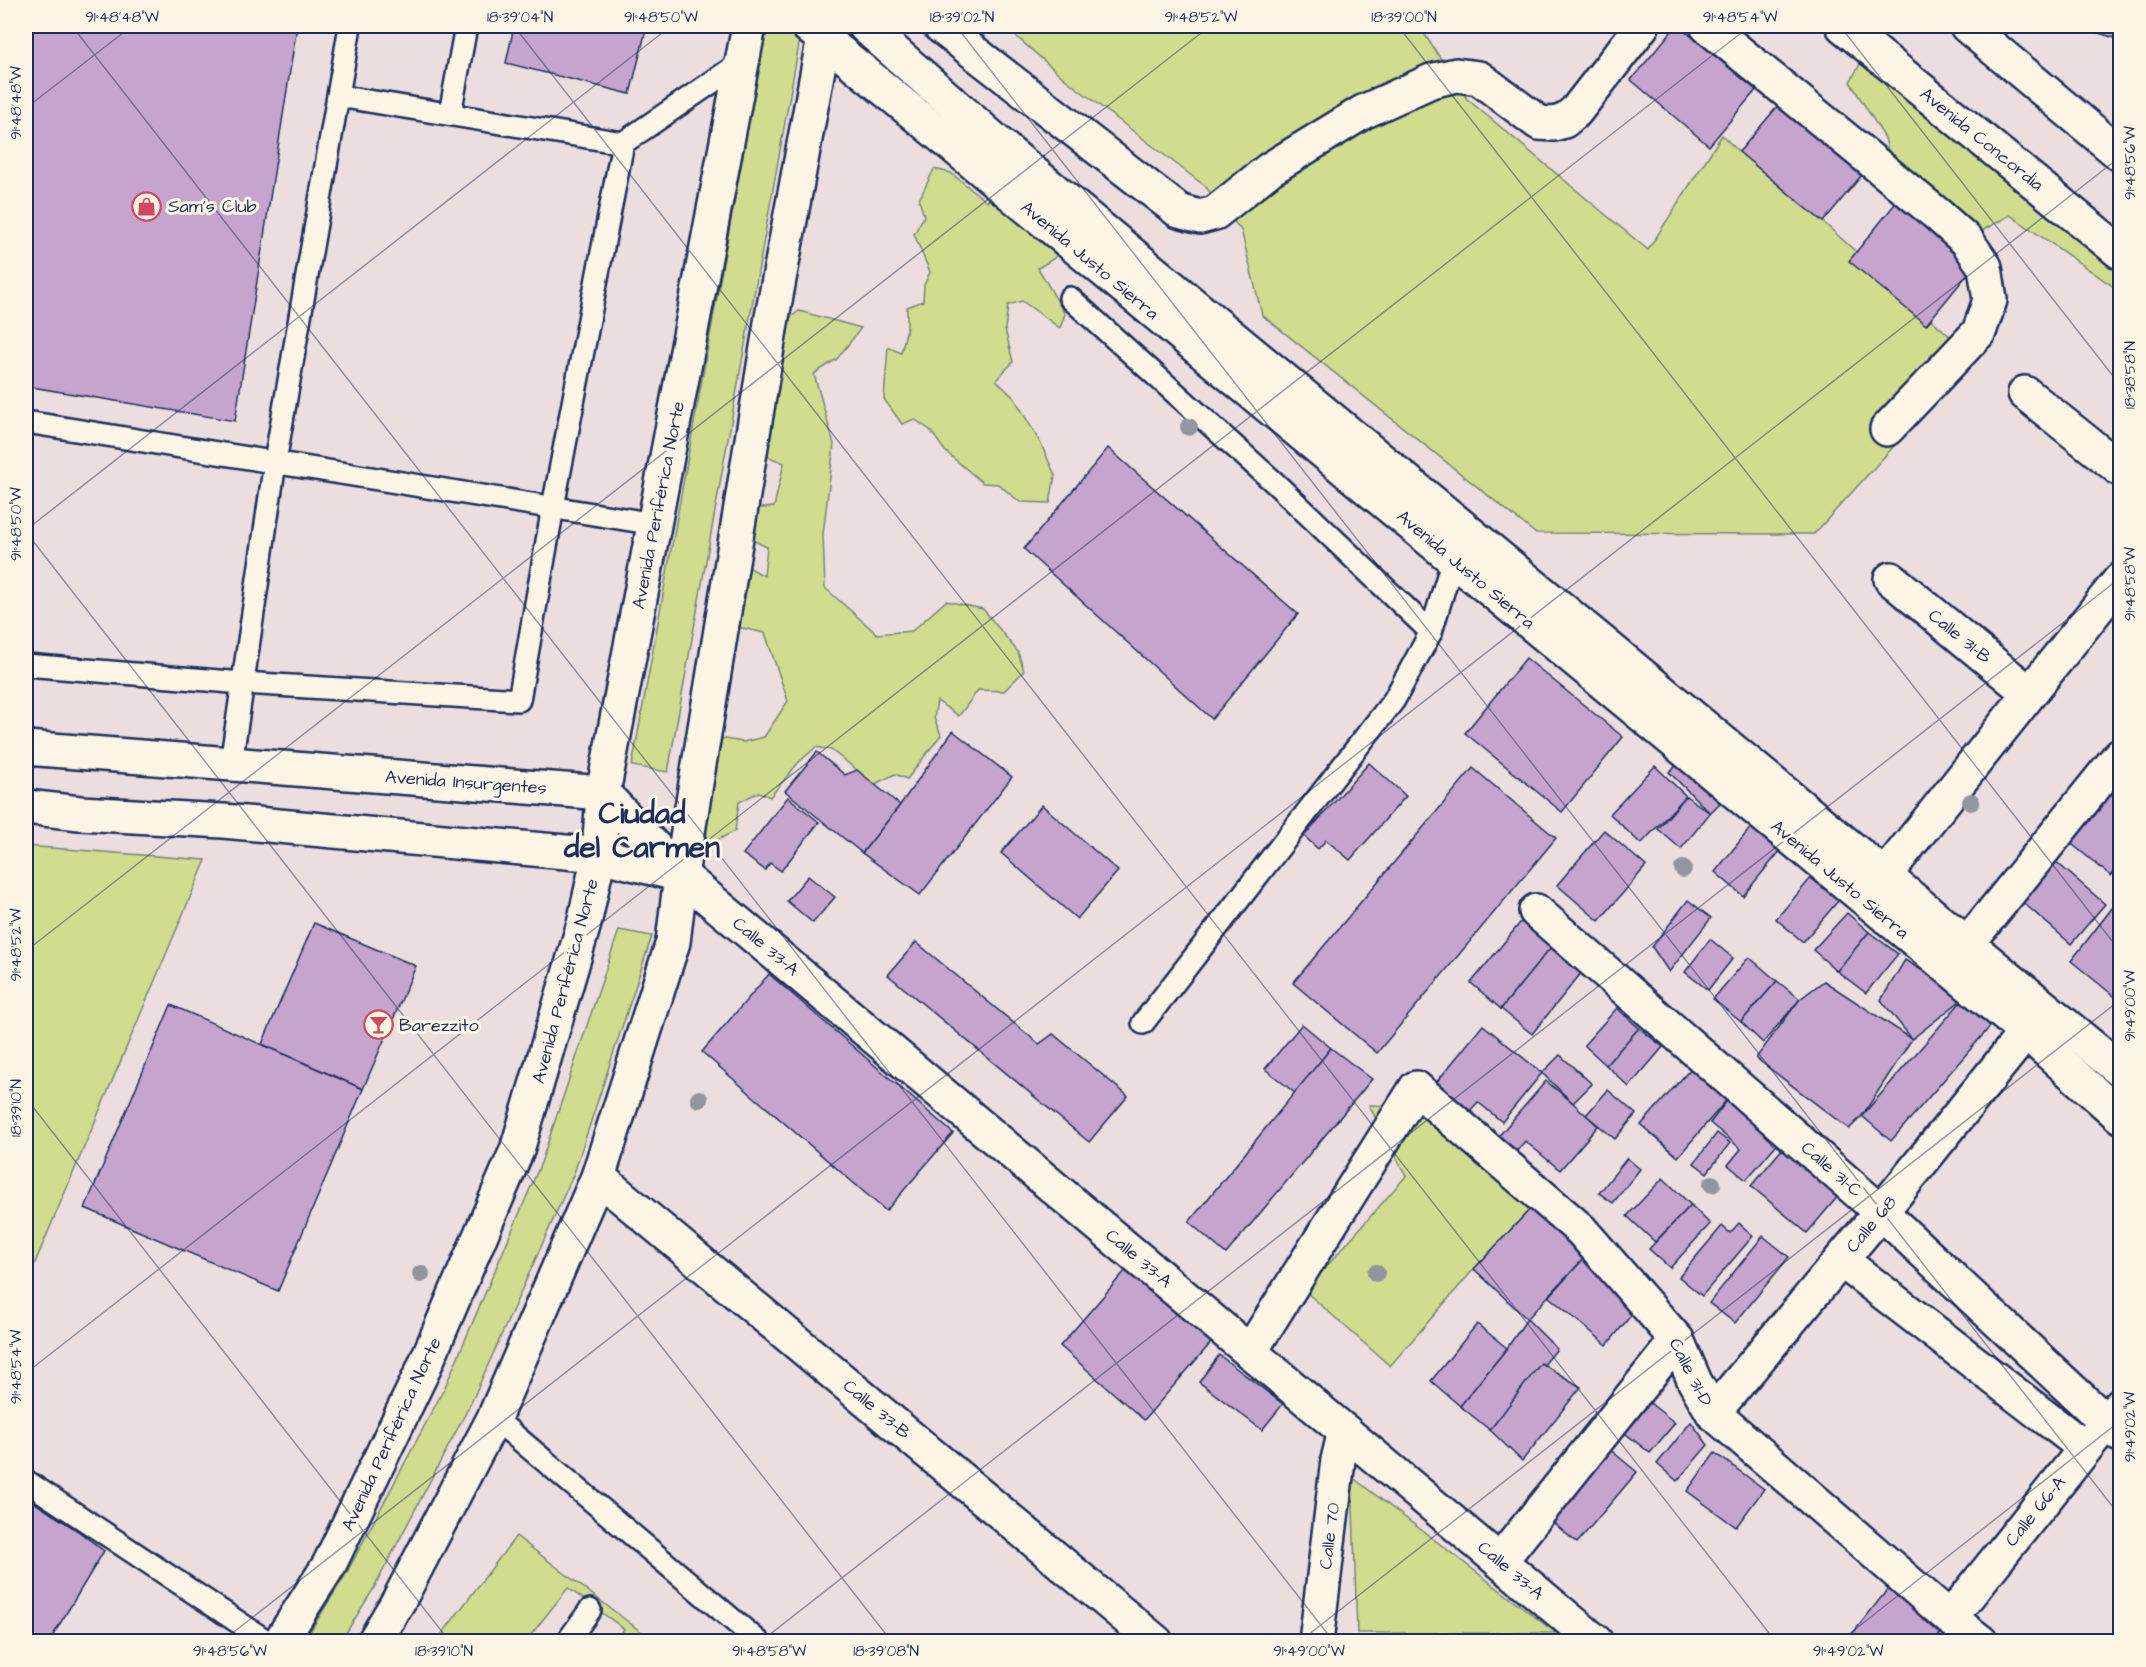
<svg xmlns="http://www.w3.org/2000/svg" width="2146" height="1667" viewBox="0 0 2146 1667" font-family="'Architects Daughter',sans-serif">
<rect width="100%" height="100%" fill="#ecddde"/>
<filter id="ink" filterUnits="userSpaceOnUse"><feTurbulence type="fractalNoise" baseFrequency=".0167" numOctaves="2"/><feDisplacementMap in="SourceGraphic" scale="12" xChannelSelector="R" yChannelSelector="G"/><feConvolveMatrix kernelMatrix="1 2 1 2 8 2 1 2 1" color-interpolation-filters="sRGB"/></filter>
<g filter="url(#ink)">
<g fill="#d1dc8f" stroke="#768676" stroke-width="1.5">
<path d="M766 26H798L802 28 668 772 632 766Z"/>
<path d="M1004 26H1434L1425 35 1467 99 1648 250 1722 135 1739 152 1823 222 1974 358 1814 534 1535 533 1262 315 1241 230 1205 186 1065 79Z"/>
<path d="M1867 52 2120 260V291L2010 215 1971 237 1898 190 1885 138 1850 82Z"/>
<path d="M934 169 951 173 987 202 994 194 1061 250 1053 259 1038 268 1065 314 1060 328 1022 301 1008 305 1005 329 1013 362 996 380 1015 399 1041 444 1055 475 1050 503 1020 502 998 484 983 483 945 451 930 430 914 419 902 424 884 399 888 347 901 353 907 328V307L923 301 924 285 930 272 914 234 924 216 919 200Z"/>
<path d="M799 311 861 328 837 359 814 374 834 444 823 534 825 588 877 634 912 631 946 601 983 609 1018 652 1024 671 1004 691 978 690 959 716 937 701 934 718 941 735 907 779 895 774 873 785 857 770 831 750 816 747 798 763 770 797 759 792 739 802 735 831 706 846 709 785 719 738 743 742 764 737 788 701 765 633 732 626 738 561 764 576 767 547 748 538 749 509 774 507 784 463 769 457 762 435 787 320Z"/>
<path d="M26 846 206 860 26 1284Z"/>
<path d="M619 930 652 936 574 1173 471 1403 374 1588 341 1641H304L346 1574 445 1387 541 1163Z"/>
<path d="M1369 1105 1427 1107 1534 1205 1474 1269 1390 1366 1305 1291 1406 1176Z"/>
<path d="M1352 1477 1556 1633H1357Z"/>
<path d="M516 1536 653 1641H616L624 1629 568 1588 526 1641 436 1642Z"/>
</g>
<g fill="#c5a4ce" stroke="#1b2f5e" stroke-width="1.5">
<path d="M26 26H297L235 421 26 386Z"/>
<path d="M514 26H647L630 94 506 63Z"/>
<path d="M1676 26H1679L1756 90 1709 146 1631 80Z"/>
<path d="M2077 26H2120V33L2118 39Z"/>
<path d="M1787 95 1871 164 1823 222 1739 152Z"/>
<path d="M1898 200 1975 265 1926 325 1849 261Z"/>
<path d="M1108 448 1298 614 1212 719 1024 549Z"/>
<path d="M1526 658 1623 737 1562 812 1465 733Z"/>
<path d="M953 731 1012 777 920 895 862 853 900 805Z"/>
<path d="M817 752 845 775 857 770 900 805 862 853 785 791Z"/>
<path d="M1686 757 1726 797 1710 813 1669 772Z"/>
<path d="M1369 763 1406 796 1350 860 1326 840 1318 849 1304 836Z"/>
<path d="M1655 766 1686 796 1641 844 1610 814Z"/>
<path d="M1473 768 1556 838 1377 1053 1293 983Z"/>
<path d="M2120 780V865L2111 876 2062 836Z"/>
<path d="M1686 796 1710 813 1681 849 1658 829Z"/>
<path d="M788 797 819 822 781 871 770 863 765 870 743 854Z"/>
<path d="M1042 805 1118 871 1077 919 1001 853Z"/>
<path d="M1756 821 1785 845 1743 896 1715 872Z"/>
<path d="M1604 830 1646 866 1599 921 1557 885Z"/>
<path d="M2054 860 2105 904 2071 944 2020 900Z"/>
<path d="M1817 871 1844 894 1803 942 1776 919Z"/>
<path d="M808 876 835 897 813 923 787 901Z"/>
<path d="M2120 898V1001L2071 961Z"/>
<path d="M1688 900 1711 918 1669 972 1652 947Z"/>
<path d="M1847 913 1869 932 1837 971 1813 950Z"/>
<path d="M1524 918 1555 942 1501 1009 1471 983Z"/>
<path d="M314 923 416 966 363 1089 262 1044Z"/>
<path d="M1869 932 1898 954 1866 993 1837 971Z"/>
<path d="M1710 939 1733 958 1708 990 1685 972Z"/>
<path d="M916 942 1039 1044 1053 1034 1128 1096 1089 1142 888 975Z"/>
<path d="M1555 942 1586 967 1532 1034 1501 1009Z"/>
<path d="M1749 957 1777 981 1741 1022 1713 999Z"/>
<path d="M1905 960 1965 997 1912 1039 1881 1000Z"/>
<path d="M769 974 953 1133 886 1211 702 1052Z"/>
<path d="M1777 981 1800 999 1763 1043 1741 1022Z"/>
<path d="M1824 981 1912 1039 1862 1116 1849 1129 1756 1058 1800 999Z"/>
<path d="M1965 997 1994 1022 1891 1141 1862 1116Z"/>
<path d="M171 1005 363 1089 278 1291 85 1208Z"/>
<path d="M1617 1008 1639 1028 1606 1065 1584 1045Z"/>
<path d="M1302 1024 1331 1048 1295 1093 1265 1069Z"/>
<path d="M1483 1025 1542 1073 1502 1122 1478 1102 1469 1112 1435 1084Z"/>
<path d="M1639 1028 1663 1047 1629 1087 1606 1065Z"/>
<path d="M1331 1048 1372 1079 1226 1254 1189 1222Z"/>
<path d="M1560 1055 1592 1084 1573 1103 1542 1073Z"/>
<path d="M1700 1058 1736 1089 1678 1157 1641 1125Z"/>
<path d="M1546 1081 1573 1103 1598 1126 1560 1170 1525 1141 1516 1152 1498 1137Z"/>
<path d="M1736 1089 1788 1131 1746 1180 1728 1165 1741 1149 1710 1123Z"/>
<path d="M1608 1090 1636 1114 1615 1139 1586 1115Z"/>
<path d="M1717 1133 1730 1143 1707 1173 1694 1163Z"/>
<path d="M1789 1141 1845 1188 1807 1233 1751 1186Z"/>
<path d="M1627 1158 1640 1169 1613 1203 1599 1193Z"/>
<path d="M1663 1178 1691 1205 1655 1242 1627 1216Z"/>
<path d="M1534 1205 1587 1255 1527 1319 1474 1269Z"/>
<path d="M1691 1205 1710 1224 1670 1268 1649 1249Z"/>
<path d="M1739 1223 1753 1236 1702 1296 1679 1277 1722 1226 1730 1233Z"/>
<path d="M1763 1236 1789 1257 1735 1323 1709 1303Z"/>
<path d="M1587 1255 1641 1303 1607 1345 1549 1297Z"/>
<path d="M1132 1263 1216 1337 1144 1420 1060 1346Z"/>
<path d="M1527 1319 1557 1349 1490 1430 1460 1406 1507 1348Z"/>
<path d="M1477 1324 1507 1348 1460 1406 1431 1381Z"/>
<path d="M1219 1355 1283 1404 1262 1430 1199 1382Z"/>
<path d="M1541 1363 1581 1387 1522 1461 1490 1430Z"/>
<path d="M1640 1395 1675 1423 1650 1453 1616 1426Z"/>
<path d="M1691 1422 1708 1445 1677 1481 1657 1464Z"/>
<path d="M1602 1443 1637 1472 1577 1543 1542 1513Z"/>
<path d="M1715 1453 1764 1489 1736 1527 1687 1491Z"/>
<path d="M26 1497 78 1531 104 1551 49 1642H26Z"/>
<path d="M1891 1585 1945 1628 1934 1642H1846Z"/>
</g>
<g fill="none" stroke-linecap="round" stroke-linejoin="round">
<defs>
<g id="service">
<path d="M338 96 623 143 743 61"/>
<path d="M450 114 466 26"/>
<path d="M1070 298 1275 483 1431 632"/>
<path d="M26 422 655 524"/>
<path d="M26 665 243 683 519 700 553 507 623 143"/>
<path d="M231 764 275 462 350 26"/>
<path d="M1143 1023 1394 700 1431 632 1453 559"/>
<path d="M494 1418 759 1642"/>
<path d="M26 1481 268 1642"/>
<path d="M567 1642 590 1610"/>
</g>
<g id="minor">
<path d="M808 26 2026 1032 2120 1116"/>
<path d="M865 26 1008 152 2120 1070"/>
<path d="M940 26 1179 211 1200 217 1215 213 1270 169 1363 112 1431 81 1456 75 1479 78 1539 123 1554 124 1564 121 1576 111 1642 26"/>
<path d="M1707 26 1938 215 1967 241 1985 267 1990 300 1979 332 1887 429"/>
<path d="M2025 393 2120 469"/>
<path d="M1891 579 2029 693"/>
<path d="M681 875 1596 1642"/>
<path d="M1885 875 2120 580"/>
<path d="M1536 911 1881 1212 2120 1435"/>
<path d="M1968 943 2120 755"/>
<path d="M598 1177 1156 1642"/>
<path d="M1841 1260 2085 1448"/>
<path d="M1250 1352 1416 1088 1581 1230 1677 1340 1695 1382 1713 1413 1950 1618 1981 1642"/>
<path d="M1713 1413 1881 1212 2026 1032"/>
<path d="M1500 1561 1677 1340"/>
<path d="M1950 1618 2120 1405"/>
<path d="M1316 1642 1338 1460 1345 1431"/>
</g>
<g id="tertiary">
<path d="M1843 26 2120 252"/>
<path d="M1967 26 2120 154"/>
</g>
<g id="secondary">
<path d="M26 748 603 793 681 875"/>
<path d="M26 807 80 813 223 821 599 855 681 875"/>
<path d="M280 1642 329 1565 422 1372 517 1150 584 924 599 855 603 793 749 26"/>
<path d="M374 1642 399 1600 494 1418 598 1177 673 942 681 875 772 317 826 26"/>
</g>
</defs>
<use href="#service" stroke="#1b2f5e" stroke-width="26"/>
<use href="#minor" stroke="#1b2f5e" stroke-width="38"/>
<use href="#tertiary" stroke="#1b2f5e" stroke-width="38"/>
<use href="#secondary" stroke="#1b2f5e" stroke-width="38"/>
<use href="#service" stroke="#fcf5e5" stroke-width="21"/>
<use href="#minor" stroke="#fcf5e5" stroke-width="33"/>
<use href="#tertiary" stroke="#fcf5e5" stroke-width="33"/>
<use href="#secondary" stroke="#fcf5e5" stroke-width="33"/>
</g>
<g fill="#92959e">
<circle cx="1189" cy="427" r="9"/>
<circle cx="1971" cy="802" r="9"/>
<circle cx="1683" cy="869" r="9"/>
<circle cx="699" cy="1099" r="9"/>
<circle cx="1712" cy="1184" r="9"/>
<circle cx="1376" cy="1273" r="9"/>
<circle cx="421" cy="1274" r="9"/>
</g>
</g>
<path fill="none" stroke="#1b2f5e" stroke-width="1.5" stroke-opacity="0.45" d="M72 26 1334 1642M514 26 1776 1642M956 26 2120 1516M1398 26 2120 951M1840 26 2120 385M26 108 132 26M26 530 671 26M26 532 892 1642M26 951 1210 26M26 1098 450 1642M26 1373 1750 26M221 1642 2120 157M760 1642 2120 578M1299 1642 2120 1000M1839 1642 2120 1421"/>
<defs>
<symbol id="shop-ring" viewBox="-11 -11 22 22"><circle r="9.5" fill="#fcf5e5" stroke="#d1495b" stroke-width="1.5"/><path d="M-5-2.5h2.3a2.7 3.5 0 0 1 5.4 0H5L5.5 6h-11ZM-1.5-2.5h3a1.5 2.3 0 0 0-3 0Z" fill="#d1495b"/></symbol>
<symbol id="bar-ring" viewBox="-11 -11 22 22"><circle r="9.5" fill="#fcf5e5" stroke="#d1495b" stroke-width="1.5"/><path d="M-6-5H6L.8 .8V4.5H3.5V6h-7V4.5H-.8V.8Z" fill="#d1495b"/></symbol>
</defs>
<g fill-rule="evenodd">
<use href="#shop-ring" x="130" y="190" width="33" height="33"/>
<use href="#bar-ring" x="362" y="1008" width="33" height="33"/>
</g>
<g text-anchor="middle" stroke-width="6" stroke-linejoin="round" paint-order="stroke">
<g font-size="18" fill="#1b2f5e" stroke="#fcf5e5">
<text transform="translate(1982 139) rotate(39)" y="6">Avenida Concordia</text>
<text transform="translate(1090 260) rotate(40)" y="6">Avenida Justo Sierra</text>
<text transform="translate(658 505) rotate(-79)" y="6">Avenida Periférica Norte</text>
<text transform="translate(1466 569) rotate(40)" y="6">Avenida Justo Sierra</text>
<text transform="translate(1960 636) rotate(39)" y="6">Calle 31-B</text>
<text transform="translate(466 782) rotate(4)" y="6">Avenida Insurgentes</text>
<text transform="translate(1840 879) rotate(40)" y="6">Avenida Justo Sierra</text>
<text transform="translate(766 946) rotate(40)" y="6">Calle 33-A</text>
<text transform="translate(565 981) rotate(-75)" y="6">Avenida Periférica Norte</text>
<text transform="translate(1832 1169) rotate(41)" y="6">Calle 31-C</text>
<text transform="translate(1871 1224) rotate(-50)" y="6">Calle 68</text>
<text transform="translate(1139 1258) rotate(40)" y="6">Calle 33-A</text>
<text transform="translate(1691 1372) rotate(63)" y="6">Calle 31-D</text>
<text transform="translate(877 1409) rotate(40)" y="6">Calle 33-B</text>
<text transform="translate(391 1434) rotate(-65)" y="6">Avenida Periférica Norte</text>
<text transform="translate(2035 1511) rotate(-51)" y="6">Calle 66-A</text>
<text transform="translate(1329 1536) rotate(-83)" y="6">Calle 70</text>
<text transform="translate(1511 1570) rotate(40)" y="6">Calle 33-A</text>
</g>
<g font-size="18" fill="#1b2f5e" stroke="#fcf5e5" text-anchor="start">
<text x="168" y="212">Sam's Club</text>
<text x="399" y="1031">Barezzito</text>
</g>
<g font-size="30" font-weight="bold" fill="#1b2f5e" stroke="#fcf5e5">
<text x="642" y="823">Ciudad<tspan x="642" dy="34">del Carmen</tspan></text>
</g>
</g>
<rect width="2146" height="1667" fill="none" stroke="#fcf5e5" stroke-width="66"/>
<rect x="33" y="33" width="2080" height="1601" fill="none" stroke="#1b2f5e" stroke-width="2"/>
<g font-size="15" text-anchor="middle" fill="#1b2f5e">
<text x="122" y="22">91°48'48"W</text>
<text x="520" y="22">18°39'04"N</text>
<text x="661" y="22">91°48'50"W</text>
<text x="962" y="22">18°39'02"N</text>
<text x="1201" y="22">91°48'52"W</text>
<text x="1404" y="22">18°39'00"N</text>
<text x="1740" y="22">91°48'54"W</text>
<text transform="translate(16 103) rotate(-90)" y="5">91°48'48"W</text>
<text transform="translate(2130 163) rotate(-90)" y="5">91°48'56"W</text>
<text transform="translate(2130 375) rotate(-90)" y="5">18°38'58"N</text>
<text transform="translate(16 524) rotate(-90)" y="5">91°48'50"W</text>
<text transform="translate(2130 584) rotate(-90)" y="5">91°48'58"W</text>
<text transform="translate(16 945) rotate(-90)" y="5">91°48'52"W</text>
<text transform="translate(2130 1006) rotate(-90)" y="5">91°49'00"W</text>
<text transform="translate(16 1108) rotate(-90)" y="5">18°39'10"N</text>
<text transform="translate(16 1367) rotate(-90)" y="5">91°48'54"W</text>
<text transform="translate(2130 1427) rotate(-90)" y="5">91°49'02"W</text>
<text x="230" y="1656">91°48'56"W</text>
<text x="444" y="1656">18°39'10"N</text>
<text x="769" y="1656">91°48'58"W</text>
<text x="886" y="1656">18°39'08"N</text>
<text x="1309" y="1656">91°49'00"W</text>
<text x="1848" y="1656">91°49'02"W</text>
</g>
</svg>
